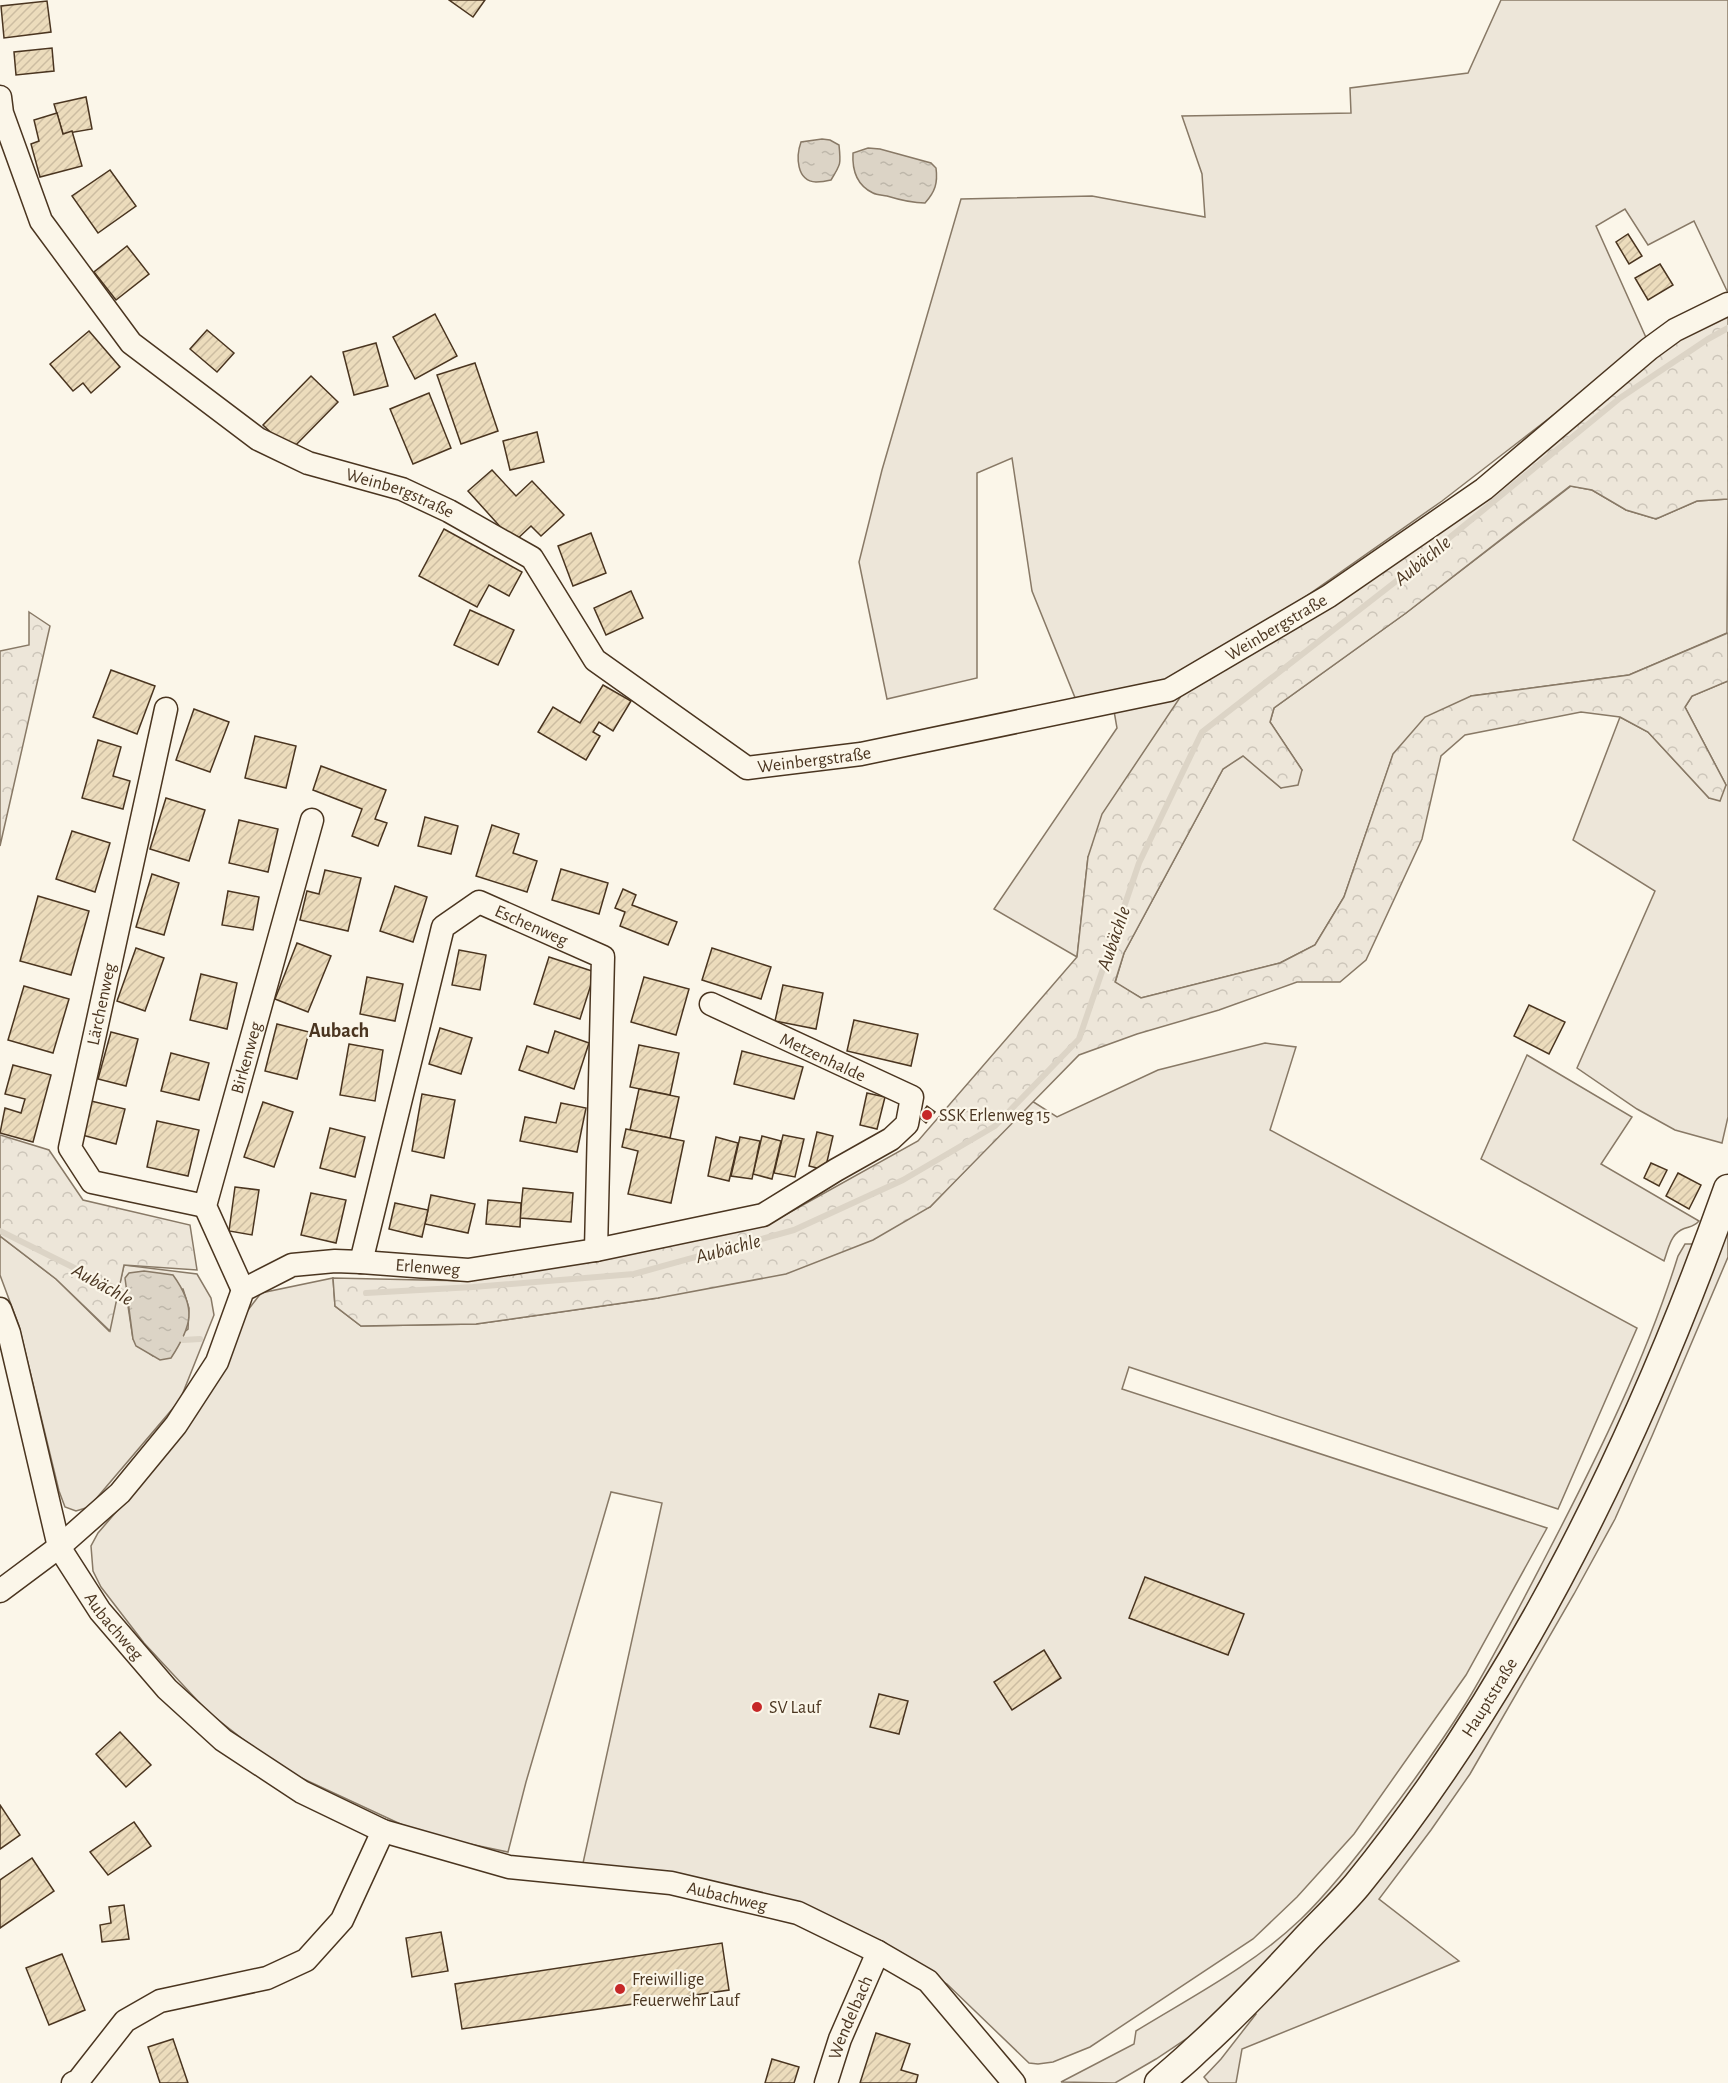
<svg xmlns="http://www.w3.org/2000/svg" width="1728" height="2083" viewBox="0 0 1728 2083" font-family="'Alegreya Sans',sans-serif">
<defs>
<pattern id="forest-crowns" width="20" height="18" patternUnits="userSpaceOnUse" patternTransform="scale(1.5)"><rect width="20" height="18" fill="#ede6d9"/><path d="M2 6a3 3 0 1 1 6 0M12 15a3 3 0 1 1 6 0" fill="none" stroke="#cdc6ba"/></pattern>
<pattern id="water-ripples" width="26" height="14" patternUnits="userSpaceOnUse" patternTransform="scale(1.5)"><rect width="26" height="14" fill="#dcd4c6"/><path d="M2 4q2-2 4 0t4 0M15 11q2-2 4 0t4 0" fill="none" stroke="#beb7aa"/></pattern>
<pattern id="building-hatch" width="6" height="6" patternUnits="userSpaceOnUse" patternTransform="scale(1.5)"><rect width="6" height="6" fill="#ecdcbc"/><path d="M-1 1l2-2M0 6l6-6M5 7l2-2" fill="none" stroke="#ccbda1"/></pattern>
</defs>
<rect width="100%" height="100%" fill="#fbf6e9"/>
<g fill="#ede6d9" stroke="#887966" stroke-width="1.5" fill-rule="evenodd">
<path d="M1501 0H1728V293L1694 221 1648 245 1625 209 1596 226 1648 342 1442 501 1268 623 1173 680 1078 705 1032 591 1012 458 977 473V678L887 699 859 562 882 470 961 199 1092 196 1205 217 1202 174 1182 116 1351 113 1350 88 1468 73Z"/>
<path d="M1571 486 1592 490 1626 510 1656 519 1697 501 1728 499 1727 633 1629 675 1471 696 1393 755 1344 897 1315 945 1280 963 1141 998 1115 983 1124 953 1223 769 1243 755 1281 788 1302 770 1270 722 1274 708 1406 613Z"/>
<path d="M1728 681V1117L1722 1143 1675 1130 1637 1109 1577 1068 1655 891 1573 840 1620 717 1648 732 1709 798 1726 785 1685 707 1692 696Z"/>
<path d="M1187 687 1088 857 1077 957 994 909 1117 728 1114 711Z"/>
<path d="M1265 1043 1296 1047 1270 1130 1637 1328 1558 1509 1129 1367 1122 1389 1547 1528 1466 1675 1354 1834 1297 1897 1253 1939 1090 2047 1053 2062 1038 2064 1029 2063 947 1984 882 1946 681 1876 583 1863 662 1503 611 1492 526 1782 508 1852 422 1834 280 1768 208 1712 144 1643 101 1587 93 1571 91 1546 98 1533 147 1476 245 1314 261 1293 333 1278 335 1306 361 1326 476 1324 658 1298 930 1207 1032 1101 1057 1117 1158 1070Z"/>
<path d="M1527 1055 1632 1117 1601 1164 1699 1221C1693 1228 1688 1226 1681 1230 1670 1236 1668 1250 1664 1261L1481 1159Z"/>
<path d="M1728 1229V1257L1652 1436 1615 1519 1574 1594 1470 1774 1431 1830 1379 1899 1459 1961 1242 2049 1236 2083H1209L1204 2077 1221 2059 1256 2014 1253 2011 1394 1860Z"/>
<path d="M0 1236 56 1279 109 1331 124 1265 197 1274 211 1298 214 1315 180 1400 89 1507 76 1511 65 1507 59 1491 19 1326 0 1275ZM183 1289 189 1308 188 1329 153 1356 142 1348 133 1339 126 1293Z"/>
<path d="M1685 1244H1692L1697 1248 1579 1517 1466 1720 1328 1905 1207 2025 1156 2059 1115 2083 1061 2082 1134 2044 1136 2031C1193 1996 1252 1966 1301 1919 1332 1889 1359 1854 1385 1819 1413 1782 1441 1743 1466 1703 1495 1655 1521 1604 1547 1554 1597 1458 1646 1359 1678 1256Z"/>
</g>
<g fill="url(#forest-crowns)" stroke="#887966" stroke-width="1.5">
<path d="M1728 309V499L1697 501 1656 519 1626 510 1592 490 1570 486 1406 613 1274 708 1270 722 1302 770 1298 785 1281 788 1243 756 1223 769 1124 953 1115 982 1141 998 1280 963 1315 945 1344 897 1393 754 1425 717 1471 696 1629 675 1728 633V681L1692 696 1685 707 1726 785 1720 801 1709 798 1648 732 1620 717 1581 712 1465 735 1441 756 1422 839 1366 960 1340 982H1297L1219 1010 1137 1034 1079 1055 930 1207 873 1240 786 1274 658 1298 476 1324 361 1326 335 1306 333 1278 469 1281 767 1225 918 1141 1077 957 1088 857 1102 814 1187 687 1654 354Z"/>
<path d="M29 612 50 626 0 846V651L29 645Z"/>
<path d="M0 1135 49 1150 83 1200 190 1225 197 1270 124 1265 110 1331 56 1279 0 1236Z"/>
</g>
<g fill="url(#water-ripples)" stroke="#887966" stroke-width="1.5">
<path d="M822 139 830 140 839 145C841 164 841 164 831 180 827 181 821 182 816 182 796 181 796 156 801 142Z"/>
<path d="M868 148 880 149 931 163 936 168C938 183 935 192 925 203 911 203 900 200 887 196 883 195 877 195 873 193 856 185 852 170 853 153Z"/>
<path d="M144 1271 173 1275C197 1308 192 1326 171 1358L160 1360 136 1346 133 1339 125 1278 129 1273Z"/>
</g>
<g fill="none" stroke-linecap="round" stroke-linejoin="round">
<g stroke="#dcd4c6" stroke-width="6">
<path d="M0 1231 131 1296"/>
<path d="M366 1293 473 1287 634 1274 794 1230 903 1180 995 1126 1079 1039 1139 863 1202 732 1399 579 1620 398 1708 339 1728 328"/>
<path d="M178 1336 183 1340 200 1339"/>
</g>
</g>
<g fill="url(#building-hatch)" stroke="#4a3520" stroke-width="1.5">
<path d="M449 0H485L473 17Z"/>
<path d="M47 1 51 32 4 38 1 6Z"/>
<path d="M52 48 54 71 16 75 14 52Z"/>
<path d="M86 97 92 129 63 134 54 104Z"/>
<path d="M57 113 63 134 72 131 82 166 40 177 31 144 39 141 34 120Z"/>
<path d="M110 170 136 206 98 233 72 196Z"/>
<path d="M1628 234 1642 256 1629 264 1616 242Z"/>
<path d="M127 246 149 274 116 300 94 272Z"/>
<path d="M1660 264 1673 285 1648 300 1635 278Z"/>
<path d="M435 314 457 356 415 379 393 337Z"/>
<path d="M207 330 234 353 217 372 190 349Z"/>
<path d="M89 331 120 367 91 393 83 383 73 391 50 364Z"/>
<path d="M376 343 388 386 354 395 343 352Z"/>
<path d="M475 363 498 431 461 444 437 375Z"/>
<path d="M311 376 338 402 290 451 263 425Z"/>
<path d="M429 393 451 448 413 464 390 409Z"/>
<path d="M537 432 544 462 510 470 503 441Z"/>
<path d="M492 470 516 496 532 481 564 515 541 536 531 526 514 542 468 491Z"/>
<path d="M444 529 522 572 509 596 489 585 477 607 419 576Z"/>
<path d="M591 533 606 573 573 586 558 546Z"/>
<path d="M631 591 643 618 606 635 594 608Z"/>
<path d="M470 610 514 630 498 665 454 645Z"/>
<path d="M111 670 155 686 137 734 93 717Z"/>
<path d="M603 685 631 701 613 731 599 722 593 732 600 736 586 760 538 732 553 707 580 723Z"/>
<path d="M194 709 229 722 210 772 176 760Z"/>
<path d="M255 736 296 746 286 788 245 778Z"/>
<path d="M98 740 121 747 113 776 130 781 123 809 82 798Z"/>
<path d="M321 766 386 790 375 819 387 823 378 846 352 836 362 809 313 790Z"/>
<path d="M166 798 205 810 189 861 150 849Z"/>
<path d="M425 817 458 826 451 854 418 846Z"/>
<path d="M239 820 278 829 268 872 229 863Z"/>
<path d="M492 825 519 834 513 853 537 861 527 892 476 876Z"/>
<path d="M72 831 110 843 95 892 56 879Z"/>
<path d="M561 869 608 883 599 914 552 900Z"/>
<path d="M325 870 361 878 348 931 300 920 307 891 319 894Z"/>
<path d="M152 874 179 883 164 935 136 927Z"/>
<path d="M395 886 427 897 413 942 380 931Z"/>
<path d="M623 889 636 895 632 905 677 922 668 945 620 926 625 912 615 908Z"/>
<path d="M228 891 259 897 253 930 222 925Z"/>
<path d="M38 896 89 911 71 975 20 961Z"/>
<path d="M297 943 331 956 308 1012 275 999Z"/>
<path d="M136 948 164 958 145 1011 117 1001Z"/>
<path d="M712 948 771 967 761 999 702 980Z"/>
<path d="M459 950 486 955 480 990 452 985Z"/>
<path d="M549 957 595 972 580 1019 534 1004Z"/>
<path d="M201 974 237 983 227 1029 190 1020Z"/>
<path d="M367 977 403 984 395 1021 360 1014Z"/>
<path d="M644 977 689 989 676 1035 631 1022Z"/>
<path d="M783 985 823 993 816 1029 775 1021Z"/>
<path d="M24 986 69 999 53 1053 8 1040Z"/>
<path d="M1529 1005 1565 1022 1549 1054 1514 1036Z"/>
<path d="M854 1020 918 1034 911 1066 847 1051Z"/>
<path d="M277 1024 309 1032 297 1079 265 1071Z"/>
<path d="M440 1028 472 1038 461 1074 429 1064Z"/>
<path d="M555 1031 589 1043 574 1089 519 1070 527 1046 548 1053Z"/>
<path d="M111 1032 138 1039 126 1086 98 1079Z"/>
<path d="M349 1044 383 1050 375 1101 340 1095Z"/>
<path d="M639 1045 679 1053 670 1095 630 1087Z"/>
<path d="M742 1051 803 1067 794 1099 734 1084Z"/>
<path d="M171 1053 209 1063 199 1100 161 1091Z"/>
<path d="M13 1065 51 1075 33 1142 0 1133 5 1108 21 1113 25 1099 5 1094Z"/>
<path d="M639 1089 679 1097 670 1138 630 1130Z"/>
<path d="M867 1093 885 1097 877 1129 860 1125Z"/>
<path d="M422 1094 455 1100 444 1158 412 1151Z"/>
<path d="M91 1101 125 1109 116 1144 82 1135Z"/>
<path d="M263 1102 293 1112 274 1167 244 1157Z"/>
<path d="M561 1103 586 1108 577 1152 520 1141 525 1117 556 1123Z"/>
<path d="M927 1106 935 1112 926 1123 919 1117Z"/>
<path d="M157 1121 199 1130 188 1176 147 1167Z"/>
<path d="M330 1128 365 1137 355 1177 320 1168Z"/>
<path d="M626 1129 684 1141 671 1203 628 1194 638 1151 622 1147Z"/>
<path d="M817 1132 833 1136 825 1170 809 1166Z"/>
<path d="M783 1135 804 1139 795 1177 774 1173Z"/>
<path d="M762 1136 781 1141 772 1179 753 1174Z"/>
<path d="M716 1137 738 1143 729 1181 708 1176Z"/>
<path d="M740 1137 760 1141 752 1179 731 1176Z"/>
<path d="M1651 1163 1667 1170 1659 1186 1644 1178Z"/>
<path d="M1678 1173 1701 1185 1689 1209 1666 1196Z"/>
<path d="M235 1187 259 1190 252 1235 229 1231Z"/>
<path d="M523 1188 573 1193 571 1222 520 1218Z"/>
<path d="M311 1193 346 1200 336 1243 301 1235Z"/>
<path d="M431 1195 475 1204 468 1233 425 1224Z"/>
<path d="M488 1200 521 1203 520 1227 486 1224Z"/>
<path d="M395 1203 428 1210 422 1237 389 1229Z"/>
<path d="M1145 1577 1244 1614 1228 1655 1129 1618Z"/>
<path d="M1044 1650 1061 1678 1012 1710 994 1682Z"/>
<path d="M879 1694 908 1701 899 1734 870 1727Z"/>
<path d="M120 1732 151 1765 126 1787 96 1754Z"/>
<path d="M0 1805 20 1835 0 1849Z"/>
<path d="M134 1822 151 1846 108 1875 90 1852Z"/>
<path d="M32 1858 54 1891 0 1928V1880Z"/>
<path d="M124 1905 129 1939 102 1942 100 1925 111 1923 109 1907Z"/>
<path d="M441 1932 448 1971 412 1977 406 1938Z"/>
<path d="M722 1943 729 1990 462 2029 455 1984Z"/>
<path d="M62 1954 85 2010 49 2025 26 1968Z"/>
<path d="M876 2033 910 2044 901 2070 918 2075 916 2083H860Z"/>
<path d="M173 2039 188 2083H160L148 2047Z"/>
<path d="M772 2059 799 2067 794 2083H765Z"/>
</g>
<g fill="none" stroke-linecap="round" stroke-linejoin="round">
<defs>
<g id="minor">
<path id="s1" d="M0 97 2 113 41 221 131 343 258 439 308 463 402 489 449 511 532 558 595 660 747 768 861 754 1169 690 1329 596 1484 489 1649 349 1675 330 1728 304"/>
<path d="M166 709 70 1148 92 1182 205 1206"/>
<path id="s2" d="M361 1262 443 927 479 902 603 957 596 1250"/>
<path id="s3" d="M243 1290 205 1206 312 820"/>
<path id="s4" d="M0 1309 9 1333 59 1547 100 1611 167 1689 223 1740 302 1792 383 1831 509 1867 671 1883 798 1913 878 1952 928 1981 1014 2083"/>
<path id="s5" d="M0 1591 59 1547 120 1493 176 1425 217 1362 243 1290 292 1265 335 1261 361 1262 468 1270 596 1250 763 1215 836 1170 891 1139 907 1124 912 1097 711 1004"/>
<path d="M73 2083 78 2081 125 2021 160 2001 267 1978 306 1960 342 1920 383 1831"/>
<path id="s6" d="M826 2083 840 2039 878 1952"/>
</g>
<g id="major">
<path id="s7" d="M1159 2083C1171 2072 1184 2062 1195 2051 1234 2016 1270 1978 1305 1940 1322 1922 1341 1904 1357 1885 1520 1685 1642 1432 1728 1189"/>
</g>
</defs>
<use href="#minor" stroke="#4a3520" stroke-width="25"/>
<use href="#major" stroke="#4a3520" stroke-width="31"/>
<use href="#minor" stroke="#fbf6e9" stroke-width="22"/>
<use href="#major" stroke="#fbf6e9" stroke-width="28"/>
</g>
<g fill="#c62828" stroke="#fbf6e9" stroke-width="2">
<circle cx="927" cy="1115" r="6"/>
<circle cx="757" cy="1707" r="6"/>
<circle cx="620" cy="1989" r="6"/>
</g>
<g text-anchor="middle" stroke-width="4.5" stroke-linejoin="round" paint-order="stroke">
<g font-size="18" fill="#4a3520" stroke="#fbf6e9">
<text dy="6" stroke="none"><textPath href="#s1" startOffset="594">Weinbergstraße</textPath></text>
<text dy="6" stroke="none"><textPath href="#s1" startOffset="1602">Weinbergstraße</textPath></text>
<text dy="6" stroke="none"><textPath href="#s1" startOffset="1116">Weinbergstraße</textPath></text>
<text dy="6" stroke="none"><textPath href="#s2" startOffset="446">Eschenweg</textPath></text>
<text transform="translate(101 1004) rotate(-78)" y="6">Lärchenweg</text>
<text transform="translate(823 1057) rotate(25)" y="6">Metzenhalde</text>
<text dy="6" stroke="none"><textPath href="#s3" startOffset="246">Birkenweg</textPath></text>
<text dy="6" stroke="none"><textPath href="#s5" startOffset="586">Erlenweg</textPath></text>
<text dy="6" stroke="none"><textPath href="#s4" startOffset="342">Aubachweg</textPath></text>
<text dy="6" stroke="none"><textPath href="#s7" startOffset="510">Hauptstraße</textPath></text>
<text dy="6" stroke="none"><textPath href="#s4" startOffset="1036">Aubachweg</textPath></text>
<text dy="6" stroke="none"><textPath href="#s6" startOffset="70">Wendelbach</textPath></text>
</g>
<g font-size="18" fill="#4a3520" stroke="#fbf6e9" text-anchor="start">
<text x="939" y="1121">SSK Erlenweg 15</text>
<text x="769" y="1713">SV Lauf</text>
<text x="632" y="1985">Freiwillige<tspan x="632" dy="21">Feuerwehr Lauf</tspan></text>
</g>
<g font-size="20" font-style="italic" fill="#4a3520" stroke="#fbf6e9">
<text transform="translate(1422 560) rotate(-39)" y="7">Aubächle</text>
<text transform="translate(1113 938) rotate(-71)" y="7">Aubächle</text>
<text transform="translate(728 1248) rotate(-15)" y="7">Aubächle</text>
<text transform="translate(103 1284) rotate(29)" y="7">Aubächle</text>
</g>
<g font-size="20" font-weight="bold" fill="#4a3520" stroke="#fbf6e9">
<text x="339" y="1037">Aubach</text>
</g>
</g>
</svg>
